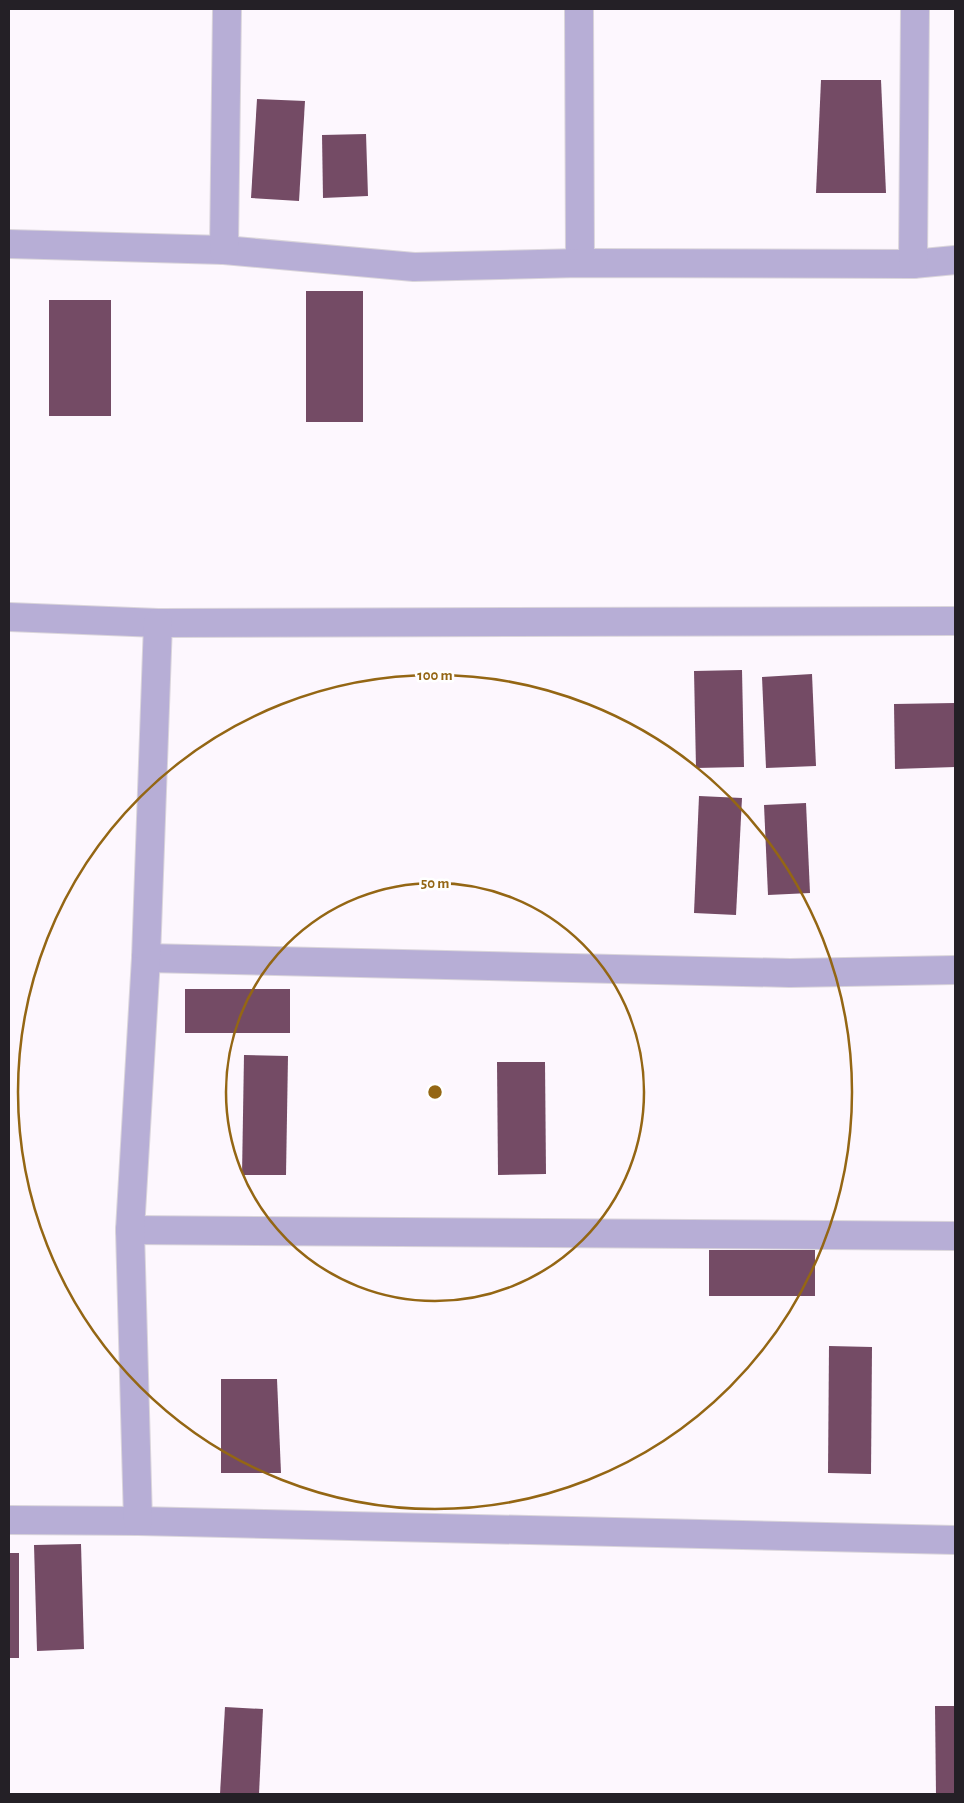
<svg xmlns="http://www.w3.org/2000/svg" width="964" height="1803" viewBox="0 0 964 1803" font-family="'Alegreya Sans',sans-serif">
<rect width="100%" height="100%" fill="#fdf7fe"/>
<g fill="#744b65">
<path d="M821 80H881L886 193H816Z"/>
<path d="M257 99 305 101 299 201 251 198Z"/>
<path d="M366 134 368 196 323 198 322 135Z"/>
<rect x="306" y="291" width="57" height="131"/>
<rect x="49" y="300" width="62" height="116"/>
<path d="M742 670 744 767 696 768 694 671Z"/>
<path d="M812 674 816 766 766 768 762 677Z"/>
<path d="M955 703V767L895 769 894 704Z"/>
<path d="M699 796 742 798 736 915 694 913Z"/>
<path d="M806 803 810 893 768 895 764 805Z"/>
<rect x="185" y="989" width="105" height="44"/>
<path d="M244 1055 288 1056 286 1175H242Z"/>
<path d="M497 1062H545L546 1174 498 1175Z"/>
<rect x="709" y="1250" width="106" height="46"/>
<path d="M829 1346 872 1347 871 1474 828 1473Z"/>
<path d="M221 1379H277L281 1473H221Z"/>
<path d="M81 1544 84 1649 37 1651 34 1545Z"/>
<rect x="9" y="1553" width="10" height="105"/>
<path d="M935 1706H955V1794H936Z"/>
<path d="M225 1707 263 1709 259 1794H220Z"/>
</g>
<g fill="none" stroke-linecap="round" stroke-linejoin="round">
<defs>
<g id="minor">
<path d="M579 9 580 263"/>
<path d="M9 244 224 250 414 267 580 263 913 264 955 260"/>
<path d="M224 250 227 9"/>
<path d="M913 264 915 9"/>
<path d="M9 617 158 623 955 621"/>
<path d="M146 958 790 973 955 970"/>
<path d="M130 1230 955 1236"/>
<path d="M9 1520 138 1521 955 1540"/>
<path d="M138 1521 130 1230 146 958 158 623"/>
</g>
</defs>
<use href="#minor" stroke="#dad5db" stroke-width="30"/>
<use href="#minor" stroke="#b7aed6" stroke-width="28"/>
</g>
<g fill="none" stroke="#946614" stroke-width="2.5">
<circle cx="435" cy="1092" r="209"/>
<circle cx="435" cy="1092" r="417"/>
</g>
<circle cx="435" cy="1092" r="8" fill="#946614" stroke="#fff" stroke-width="2.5"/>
<g font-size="15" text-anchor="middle" font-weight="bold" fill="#946614" stroke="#fff" stroke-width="5" stroke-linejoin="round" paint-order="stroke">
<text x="435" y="680">100 m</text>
<text x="435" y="888">50 m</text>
</g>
<rect width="964" height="1803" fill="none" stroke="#242026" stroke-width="20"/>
</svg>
